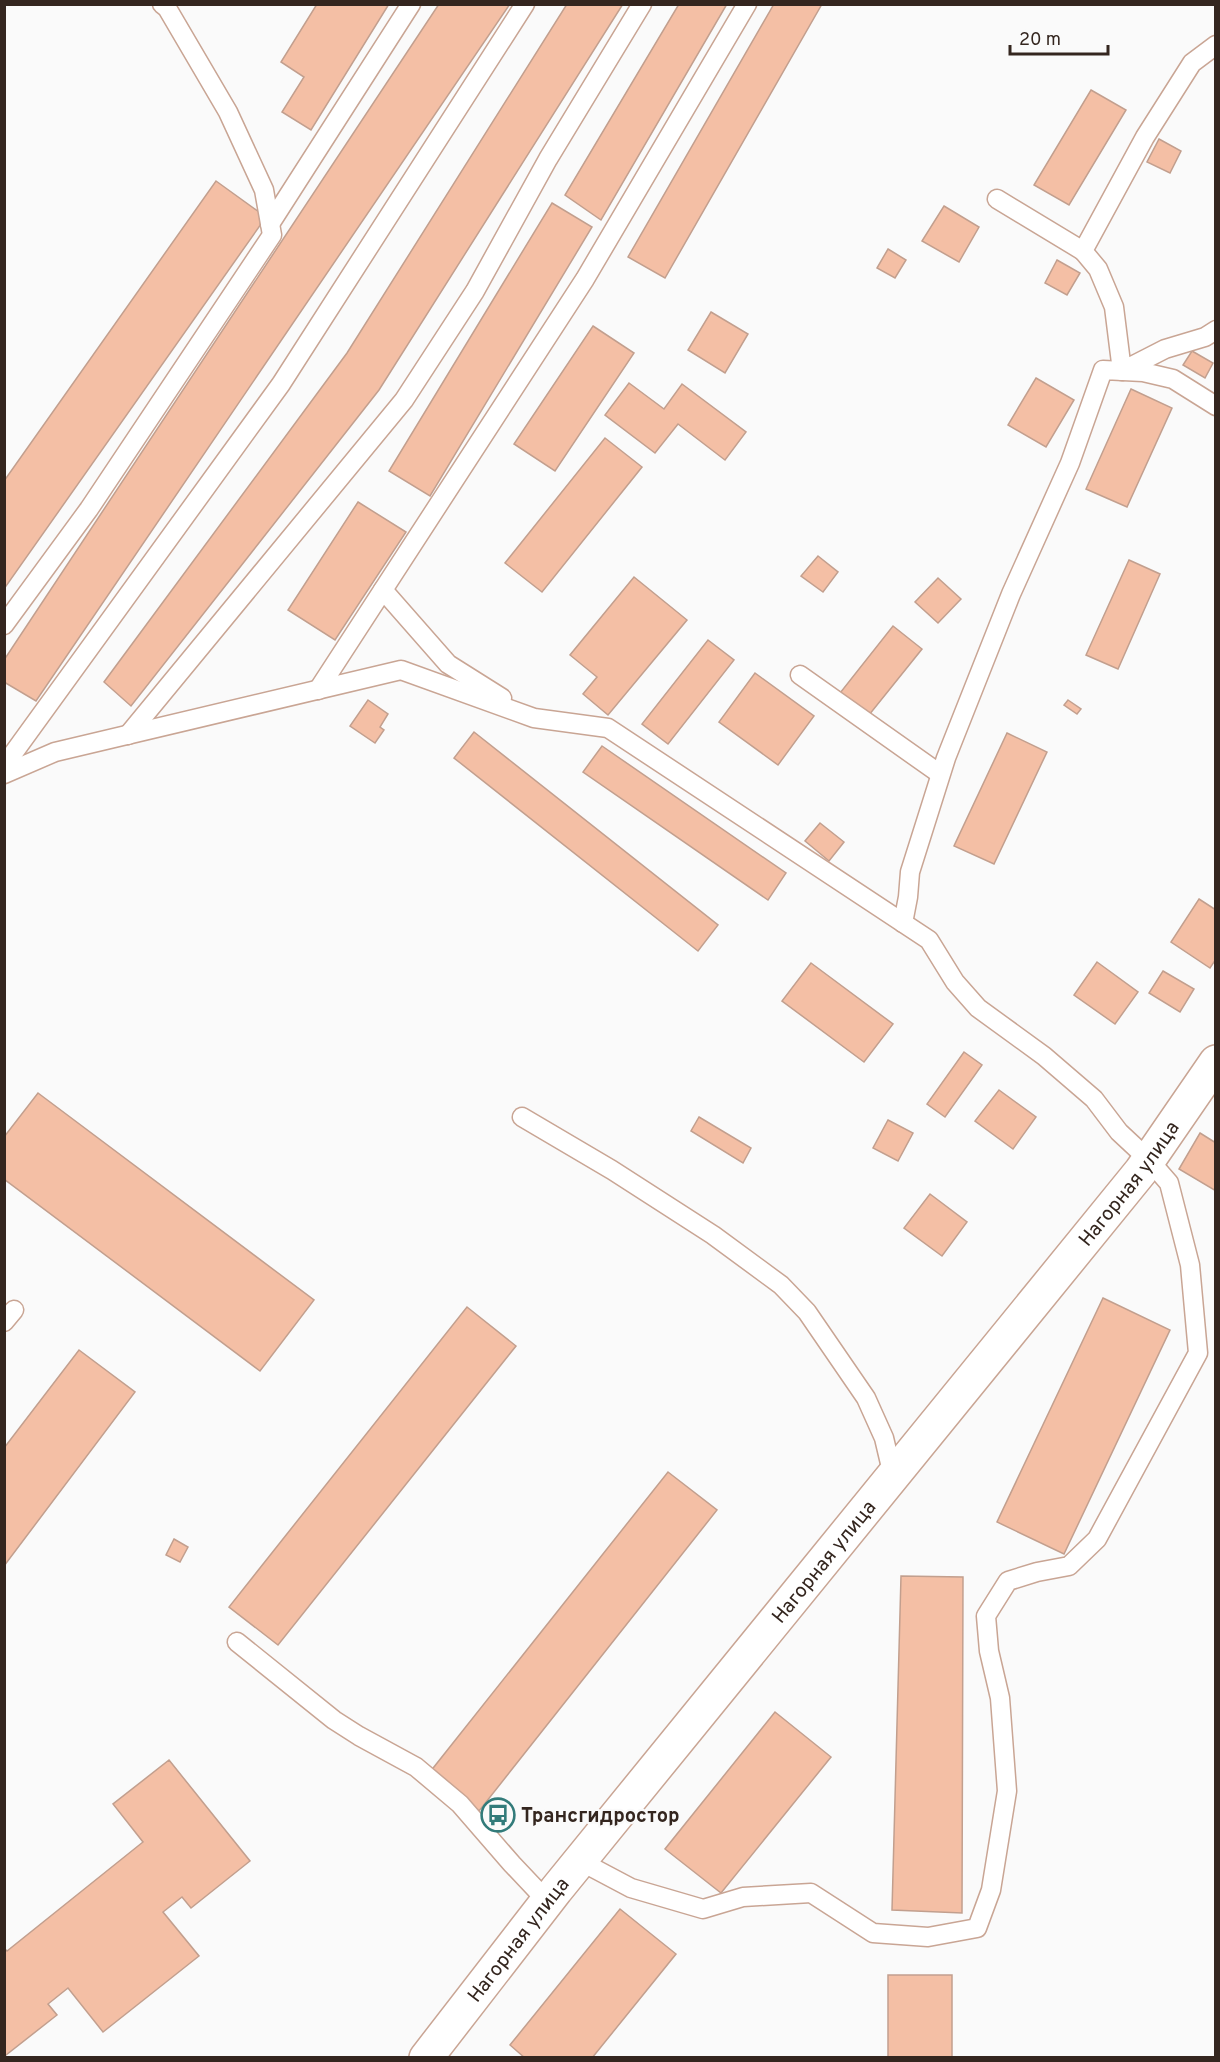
<svg xmlns="http://www.w3.org/2000/svg" width="1220" height="2062" viewBox="0 0 1220 2062" font-family="Overpass,sans-serif">
<rect width="100%" height="100%" fill="#fafafa"/>
<g fill="#f4bfa5" stroke="#c29f8e" stroke-width="1.5">
<path d="M317 4H389L311 130 282 112 304 77 281 62Z"/>
<path d="M439 4H510L36 701 4 682V660Z"/>
<path d="M567 4H623L379 390 131 706 104 682 347 353Z"/>
<path d="M679 4H727L601 220 565 195Z"/>
<path d="M774 4H822L665 278 628 257Z"/>
<path d="M1091 90 1126 110 1069 205 1034 185Z"/>
<path d="M1159 139 1181 151 1170 173 1147 162Z"/>
<path d="M216 181 266 217 4 589V481Z"/>
<path d="M552 203 592 227 430 496 389 471Z"/>
<path d="M944 206 979 227 959 262 922 241Z"/>
<path d="M888 249 906 260 895 278 877 268Z"/>
<path d="M1057 260 1080 273 1067 295 1045 283Z"/>
<path d="M711 312 748 334 725 373 688 350Z"/>
<path d="M593 326 634 353 555 471 514 444Z"/>
<path d="M1192 351 1213 363 1205 378 1183 365Z"/>
<path d="M1036 378 1074 400 1046 447 1008 425Z"/>
<path d="M629 383 664 409 682 384 746 432 725 460 678 424 655 453 605 415Z"/>
<path d="M1131 389 1172 408 1127 507 1086 489Z"/>
<path d="M605 438 642 467 542 592 505 563Z"/>
<path d="M358 502 406 532 335 640 288 610Z"/>
<path d="M818 556 838 572 823 592 801 576Z"/>
<path d="M1129 560 1160 574 1118 669 1086 655Z"/>
<path d="M634 577 687 620 608 715 583 694 597 677 570 655Z"/>
<path d="M938 578 961 599 938 623 915 602Z"/>
<path d="M893 626 922 649 869 715 840 693Z"/>
<path d="M708 640 734 660 668 744 642 724Z"/>
<path d="M755 673 814 716 778 765 719 722Z"/>
<path d="M368 700 388 714 380 727 384 730 375 743 350 726Z"/>
<path d="M1068 700 1081 709 1077 714 1064 705Z"/>
<path d="M474 732 718 925 698 951 454 758Z"/>
<path d="M1007 733 1047 752 994 864 954 846Z"/>
<path d="M602 746 786 873 768 900 583 772Z"/>
<path d="M820 823 844 842 829 861 805 841Z"/>
<path d="M1199 899 1216 910V959L1210 968 1171 942Z"/>
<path d="M1097 962 1138 992 1115 1024 1074 995Z"/>
<path d="M811 963 893 1024 864 1062 782 1001Z"/>
<path d="M1163 971 1194 989 1180 1012 1149 993Z"/>
<path d="M964 1052 982 1065 945 1117 927 1104Z"/>
<path d="M999 1090 1036 1117 1013 1149 975 1121Z"/>
<path d="M38 1093 314 1300 260 1371 4 1179V1137Z"/>
<path d="M699 1117 751 1148 743 1163 691 1131Z"/>
<path d="M888 1120 913 1133 898 1161 873 1148Z"/>
<path d="M1200 1133 1216 1143V1191L1179 1169Z"/>
<path d="M930 1194 967 1222 942 1256 904 1228Z"/>
<path d="M1103 1298 1170 1330 1064 1554 997 1522Z"/>
<path d="M467 1307 516 1346 278 1645 229 1607Z"/>
<path d="M79 1350 135 1392 4 1566V1448Z"/>
<path d="M668 1472 717 1510 479 1811 430 1772Z"/>
<path d="M174 1539 188 1547 180 1562 166 1555Z"/>
<path d="M901 1576 963 1577 962 1913 892 1910Z"/>
<path d="M775 1712 831 1757 721 1893 665 1849Z"/>
<path d="M169 1760 250 1861 191 1908 182 1897 163 1912 199 1956 103 2032 68 1988 48 2004 57 2015 6 2055 4 2053V1948L7 1951 143 1842 113 1804Z"/>
<path d="M620 1909 676 1954 592 2058H525L510 2045Z"/>
<rect x="888" y="1975" width="64" height="83"/>
</g>
<g fill="none" stroke-linecap="round" stroke-linejoin="round">
<defs>
<g id="service">
<path d="M1216 45 1192 63 1145 137 1083 251 1098 269 1114 307 1122 371 1165 349 1205 337 1216 330"/>
<path d="M997 199 1083 251"/>
<path d="M270 224 411 4"/>
<path d="M383 590 448 664 502 698"/>
<path d="M4 625 89 509 272 235 264 190 228 112 167 8 162 4"/>
<path d="M800 675 940 774"/>
<path d="M318 690 585 279 747 4"/>
<path d="M128 735 404 400 475 291 548 159 642 4"/>
<path d="M4 766 281 384 525 4"/>
<path d="M4 774 55 752 401 670 534 718 608 728 929 940 955 982 978 1008 1044 1056 1094 1099 1119 1132 1149 1160 1169 1183 1190 1265 1198 1353 1097 1539 1069 1566 1037 1572 1008 1581 986 1616 989 1651 1000 1698 1007 1791 991 1890 977 1928 928 1937 873 1933 811 1893 743 1897 703 1909 631 1888 580 1861"/>
<path d="M903 923 908 897 910 872 946 758 1011 594 1070 463 1103 370 1143 372 1173 379 1216 406"/>
<path d="M522 1117 612 1170 713 1235 781 1285 807 1312 866 1398 884 1438 893 1476"/>
<path d="M4 1322 14 1310"/>
<path d="M237 1642 334 1720 359 1736 416 1767 460 1804 512 1864 547 1901"/>
</g>
<g id="tertiary">
<path id="s1" d="M426 2058 556 1890 1141 1171 1216 1062"/>
</g>
</defs>
<use href="#service" stroke="#c9a594" stroke-width="21"/>
<use href="#tertiary" stroke="#c9a594" stroke-width="36"/>
<use href="#service" stroke="#fff" stroke-width="18"/>
<use href="#tertiary" stroke="#fff" stroke-width="33"/>
</g>
<defs>
<symbol id="bus-ring" viewBox="-11 -11 22 22"><circle r="9.5" fill="#fafafa" stroke="#327b7a" stroke-width="1.5"/><path d="M-5-6H5V4H4V6H2V4H-2V6H-4V4H-5ZM-3.5-4V0h7V-4ZM-3.5 1.2v1.5H-2V1.2ZM2 1.2v1.5H3.5V1.2Z" fill="#327b7a"/></symbol>
</defs>
<g fill-rule="evenodd">
<use href="#bus-ring" x="479" y="1796" width="38" height="38"/>
</g>
<g text-anchor="middle" stroke-width="4.5" stroke-linejoin="round" paint-order="stroke">
<g font-size="20" fill="#34261f" stroke="#fafafa">
<text dy="7" stroke="none"><textPath href="#s1" startOffset="1122">Нагорная улица</textPath></text>
<text dy="7" stroke="none"><textPath href="#s1" startOffset="636">Нагорная улица</textPath></text>
<text dy="7" stroke="none"><textPath href="#s1" startOffset="150">Нагорная улица</textPath></text>
</g>
<g font-size="20" font-weight="bold" fill="#34261f" stroke="#fafafa" text-anchor="start">
<text x="521" y="1822">Трансгидростор</text>
</g>
</g>
<rect width="1220" height="2062" fill="none" stroke="#34261f" stroke-width="12"/>
<path d="M1010 45v9h98v-9" fill="none" stroke="#34261f" stroke-width="3"/>
<text x="1019" y="45" font-size="18" fill="#34261f" stroke="#fafafa" stroke-width="4.5" paint-order="stroke">20 m</text>
</svg>
